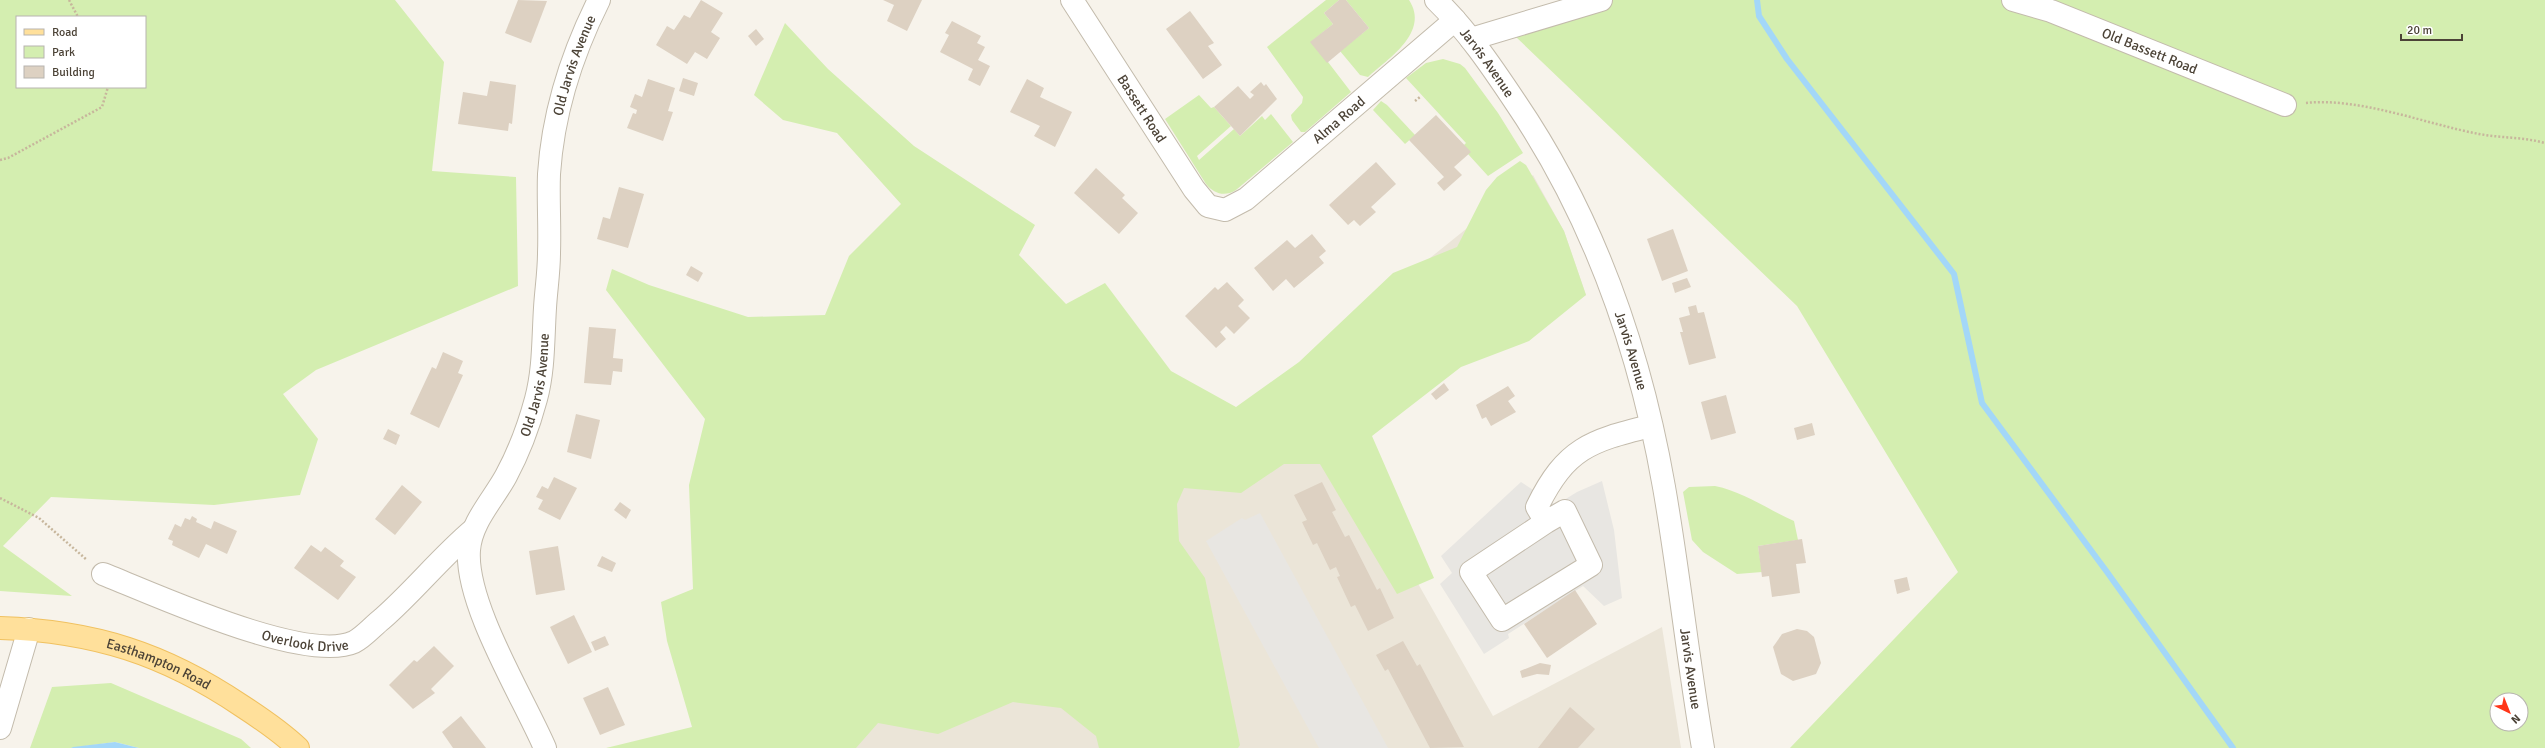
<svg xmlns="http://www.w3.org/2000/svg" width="2545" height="748" viewBox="0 0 2545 748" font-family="Signika,sans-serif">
<rect width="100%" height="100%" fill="#f7f3eb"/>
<path fill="#ebe5d8" d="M1533 175 1564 231 1586 295 1335 437 1493 716 1662 627 1681 748H822Z"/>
<g fill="#d4eeb0" fill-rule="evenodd">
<path d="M0 0H395L444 62 432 171 516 177 518 286 316 370 283 394 318 439 300 495 214 505 51 497 3 546 72 596 0 591ZM17 17H145V87H17Z"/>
<path d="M1326 0H1339L1324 13 1333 24 1311 42 1328 62 1351 92 1305 132H1301L1292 120 1291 115 1302 103 1303 97 1267 47Z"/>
<path d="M1346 0H1409C1430 32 1389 58 1368 77L1360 75 1340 51 1369 28Z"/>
<path d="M1568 0H2545V748H1790L1958 572 1797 306 1516 37ZM2497 700H2521V724H2497Z"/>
<path d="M785 23 828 69 914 146 1035 225 1019 255 1066 304 1105 283 1171 371 1236 407 1299 362 1393 273 1457 247 1486 190 1497 177 1520 161 1526 165 1564 231 1586 295 1529 341 1461 367 1372 436 1434 578 1397 594 1320 464H1284L1241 493 1184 488 1177 504 1179 541 1205 578 1240 745 1238 748H1099L1096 736 1061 708 1013 702 938 734 878 723 856 748H606L692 727 667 641 661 602 693 589 689 485 705 419 606 290 612 269 649 285 748 317 825 315 849 256 901 204 837 133 783 120 754 95Z"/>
<path d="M1443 59 1460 64 1465 68 1498 113 1523 153 1488 176 1468 154 1464 145 1466 143 1406 78 1426 63Z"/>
<path d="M1199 95 1211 108 1214 107 1231 126 1197 156 1199 160 1234 129 1240 136 1262 116 1265 120 1271 114 1293 142 1236 190C1225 197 1214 194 1206 184L1165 119Z"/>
<path d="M1381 101 1387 105 1415 135 1405 144 1373 110Z"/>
<path d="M1715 486C1744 492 1767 509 1794 521L1798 540 1758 546 1762 572 1737 574 1703 552 1692 540 1683 492 1689 487Z"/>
<path d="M111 683 241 739 251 748H139L115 742 71 748H30L52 687Z"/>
</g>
<g fill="#e8e6e2">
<path d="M1602 481 1614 530 1622 598 1604 606 1583 586 1508 634 1509 638 1484 654 1440 584 1452 573 1441 556 1521 482 1556 505 1577 492Z"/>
<path d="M1260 513 1388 748H1319L1206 541 1242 518 1245 520Z"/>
</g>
<path fill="#a3d7f8" d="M115 742 139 748H71L73 747Z"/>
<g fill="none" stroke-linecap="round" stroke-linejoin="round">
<path stroke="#a3d7f8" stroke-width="6" d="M1757 0 1759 16 1787 59 1954 274 1982 403 2107 572 2233 748"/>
</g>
<g fill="#ddd1c2">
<path d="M518 0 547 1 531 43 505 33Z"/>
<path d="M701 0 723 13 711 32 720 38 707 59 695 52 687 64 656 45 667 26 674 30 684 15 690 18Z"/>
<path d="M883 0H922L907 31 887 21 894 5Z"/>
<path d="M1339 0H1346L1369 28 1327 63 1310 42 1333 24 1324 13Z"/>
<path d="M1190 11 1214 43 1208 46 1222 65 1203 79 1166 29Z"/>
<path d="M952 21 981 36 977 43 985 47 978 60 990 66 980 86 968 80 973 69 940 52 949 35 945 33Z"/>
<path d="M756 29 764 39 756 46 748 36Z"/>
<path d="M683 78 698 83 694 96 679 91Z"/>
<path d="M648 79 675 88 668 111 673 112 663 141 627 128 633 113 636 114 637 110 630 107 635 94 642 97Z"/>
<path d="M1027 79 1044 88 1040 97 1072 112 1055 147 1034 136 1040 126 1010 112Z"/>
<path d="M490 81 516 85 512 124 509 123 508 131 458 124 463 92 487 96Z"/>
<path d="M1261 82 1264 86 1266 84 1277 99 1240 136 1214 107 1238 86 1250 99 1254 95 1250 92Z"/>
<path d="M1436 115 1471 152 1454 167 1462 175 1444 191 1437 183 1444 177 1409 140Z"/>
<path d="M1376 162 1396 184 1371 207 1376 212 1360 226 1354 220 1348 225 1329 205Z"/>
<path d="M1096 168 1125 195 1122 198 1138 213 1119 234 1074 193Z"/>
<path d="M619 187 644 194 628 248 597 239 603 217 610 219Z"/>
<path d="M1673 229 1688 271 1662 281 1647 239Z"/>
<path d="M1312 234 1326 251 1319 257 1324 263 1294 288 1286 279 1273 291 1254 268 1287 240 1295 248Z"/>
<path d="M691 266 703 273 698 282 686 275Z"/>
<path d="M1687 278 1691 287 1675 293 1672 283Z"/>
<path d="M1227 282 1244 300 1238 306 1250 318 1234 334 1226 326 1220 332 1226 339 1216 348 1185 316 1215 287 1218 290Z"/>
<path d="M1696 305 1698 313 1704 312 1716 358 1689 365 1680 332H1683L1679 318 1690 315 1688 307Z"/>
<path d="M589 327 616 329 613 358 623 359 622 372 613 371 611 385 584 383Z"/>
<path d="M443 352 463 361 458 373 463 375 439 428 410 414 432 367 436 369Z"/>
<path d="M1444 383 1449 390 1436 400 1431 394Z"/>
<path d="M1508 386 1515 396 1508 401 1516 412 1491 426 1486 417 1482 419 1476 405Z"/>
<path d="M1726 395 1736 433 1711 440 1701 402Z"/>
<path d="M576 414 600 420 591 459 567 452Z"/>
<path d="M1812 423 1815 435 1797 440 1794 428Z"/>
<path d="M388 429 400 435 396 445 383 439Z"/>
<path d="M554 477 577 488 560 520 538 509 543 500 536 497 542 486 548 489Z"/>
<path d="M1322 482 1336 510 1332 512 1345 537 1349 535 1377 590 1380 588 1394 618 1368 631 1355 605 1351 607 1337 577 1340 576 1336 567 1330 570 1317 543 1313 545 1302 522 1307 520 1294 495Z"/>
<path d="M402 485 422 502 395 535 375 519Z"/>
<path d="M620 502 631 510 626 519 614 510Z"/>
<path d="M192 516 197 519 196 522 211 529 214 521 237 531 227 554 206 544 199 558 172 545 173 541 168 539 175 524 181 527 185 518 190 520Z"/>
<path d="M1802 539 1806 563 1796 564 1800 593 1772 597 1769 576 1762 577 1758 546Z"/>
<path d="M311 545 321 552 325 547 344 561 340 566 356 577 338 600 294 568Z"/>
<path d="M558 546 565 590 536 595 529 551Z"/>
<path d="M602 556 616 563 612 572 597 566Z"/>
<path d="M1907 577 1910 590 1897 594 1894 580Z"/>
<path d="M1575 590 1597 624 1547 658 1524 624Z"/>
<path d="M574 615 592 652 568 664 550 627Z"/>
<path d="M1797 629 1807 631 1814 637 1821 663 1816 674 1793 681 1781 674 1773 647 1782 634Z"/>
<path d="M605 636 609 645 595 651 591 642Z"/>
<path d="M1403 641 1417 666 1420 664 1464 747 1430 748 1388 669 1385 671 1376 655Z"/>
<path d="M434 646 454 666 431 689 435 693 413 709 389 685 414 660 417 662Z"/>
<path d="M1540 663 1551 665 1549 675 1537 674 1522 678 1520 671Z"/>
<path d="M608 687 625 725 600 735 583 698Z"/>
<path d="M1570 707 1595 729 1578 748H1538Z"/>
<path d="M461 716 486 748H453L442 732Z"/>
</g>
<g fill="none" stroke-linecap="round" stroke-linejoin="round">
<defs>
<g id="minor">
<path id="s1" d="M1072 0 1194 189 1208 206 1225 210 1246 199 1455 20"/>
<path id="s2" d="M1436 0C1467 30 1492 67 1516 103 1594 218 1640 350 1664 487 1679 573 1688 661 1703 748"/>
<path id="s3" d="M2013 0 2051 11 2285 105"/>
<path d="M1471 39 1601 0"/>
<path d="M1546 522 1471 572 1502 620 1591 565 1565 511 1546 522 1537 507C1566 448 1590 441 1650 426"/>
<path id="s4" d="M103 574C154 594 305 664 354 642 364 637 373 626 382 619 414 591 441 557 473 530"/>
<path d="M0 728 29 629"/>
<path id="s5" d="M545 748C523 697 465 604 469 550 471 522 493 500 506 476 519 452 529 425 536 399 544 369 543 339 545 308 546 290 549 272 549 253 550 227 548 200 549 174 553 113 572 54 599 0"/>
</g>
<g id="major">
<path id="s6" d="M0 628C94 631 165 654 242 706 262 719 281 732 298 748"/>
</g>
</defs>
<use href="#minor" stroke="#c3bbac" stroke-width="24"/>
<use href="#major" stroke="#f0c160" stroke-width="24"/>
<g stroke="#c7b69c" stroke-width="2.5" stroke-dasharray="2 2" stroke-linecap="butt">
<path d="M69 0 78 17"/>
<path d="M1415 101 1420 97"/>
<path d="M2306 103C2359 97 2426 124 2479 134 2501 138 2523 137 2545 143"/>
<path d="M0 160 8 158 102 107 108 87"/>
<path d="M0 498 39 518 87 560"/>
</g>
<use href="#minor" stroke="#fff" stroke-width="22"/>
<use href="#major" stroke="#ffe09b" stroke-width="22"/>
</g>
<g text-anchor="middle" stroke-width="3.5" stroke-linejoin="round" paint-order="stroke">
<g font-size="14" fill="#4c4337" stroke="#fff">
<text dy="5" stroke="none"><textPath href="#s3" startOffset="146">Old Bassett Road</textPath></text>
<text dy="5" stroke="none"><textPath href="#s2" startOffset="81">Jarvis Avenue</textPath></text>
<text dy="5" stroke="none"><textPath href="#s5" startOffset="718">Old Jarvis Avenue</textPath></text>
<text dy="5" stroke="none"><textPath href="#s1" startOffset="129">Bassett Road</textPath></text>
<text dy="5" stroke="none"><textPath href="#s1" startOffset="410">Alma Road</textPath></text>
<text dy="5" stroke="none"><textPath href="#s2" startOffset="405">Jarvis Avenue</textPath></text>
<text dy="5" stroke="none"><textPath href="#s5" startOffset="394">Old Jarvis Avenue</textPath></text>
<text dy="5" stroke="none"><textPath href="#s4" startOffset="214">Overlook Drive</textPath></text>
<text dy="5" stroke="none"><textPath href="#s6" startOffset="164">Easthampton Road</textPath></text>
<text dy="5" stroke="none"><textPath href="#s2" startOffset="729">Jarvis Avenue</textPath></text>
</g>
</g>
<rect x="16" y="16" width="130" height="72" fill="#ffffff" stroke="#b7b4af"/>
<rect x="24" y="29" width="20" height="6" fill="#ffe09b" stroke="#b7b4af"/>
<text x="52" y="36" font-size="12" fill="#4c4337">Road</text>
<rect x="24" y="46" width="20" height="12" fill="#d4eeb0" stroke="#b7b4af"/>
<text x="52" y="56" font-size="12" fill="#4c4337">Park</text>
<rect x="24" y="66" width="20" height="12" fill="#ddd1c2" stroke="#b7b4af"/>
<text x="52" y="76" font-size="12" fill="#4c4337">Building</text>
<g transform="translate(2509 712) rotate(137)"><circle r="19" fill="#ffffff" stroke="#b7b4af"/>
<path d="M0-3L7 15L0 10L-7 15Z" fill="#ff3619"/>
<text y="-6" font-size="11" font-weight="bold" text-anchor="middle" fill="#4c4337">N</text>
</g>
<path d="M2401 34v6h61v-6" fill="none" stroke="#4c4337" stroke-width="2"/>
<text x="2407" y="34" font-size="12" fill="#4c4337" stroke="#ffffff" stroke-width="3" paint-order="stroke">20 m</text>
</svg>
